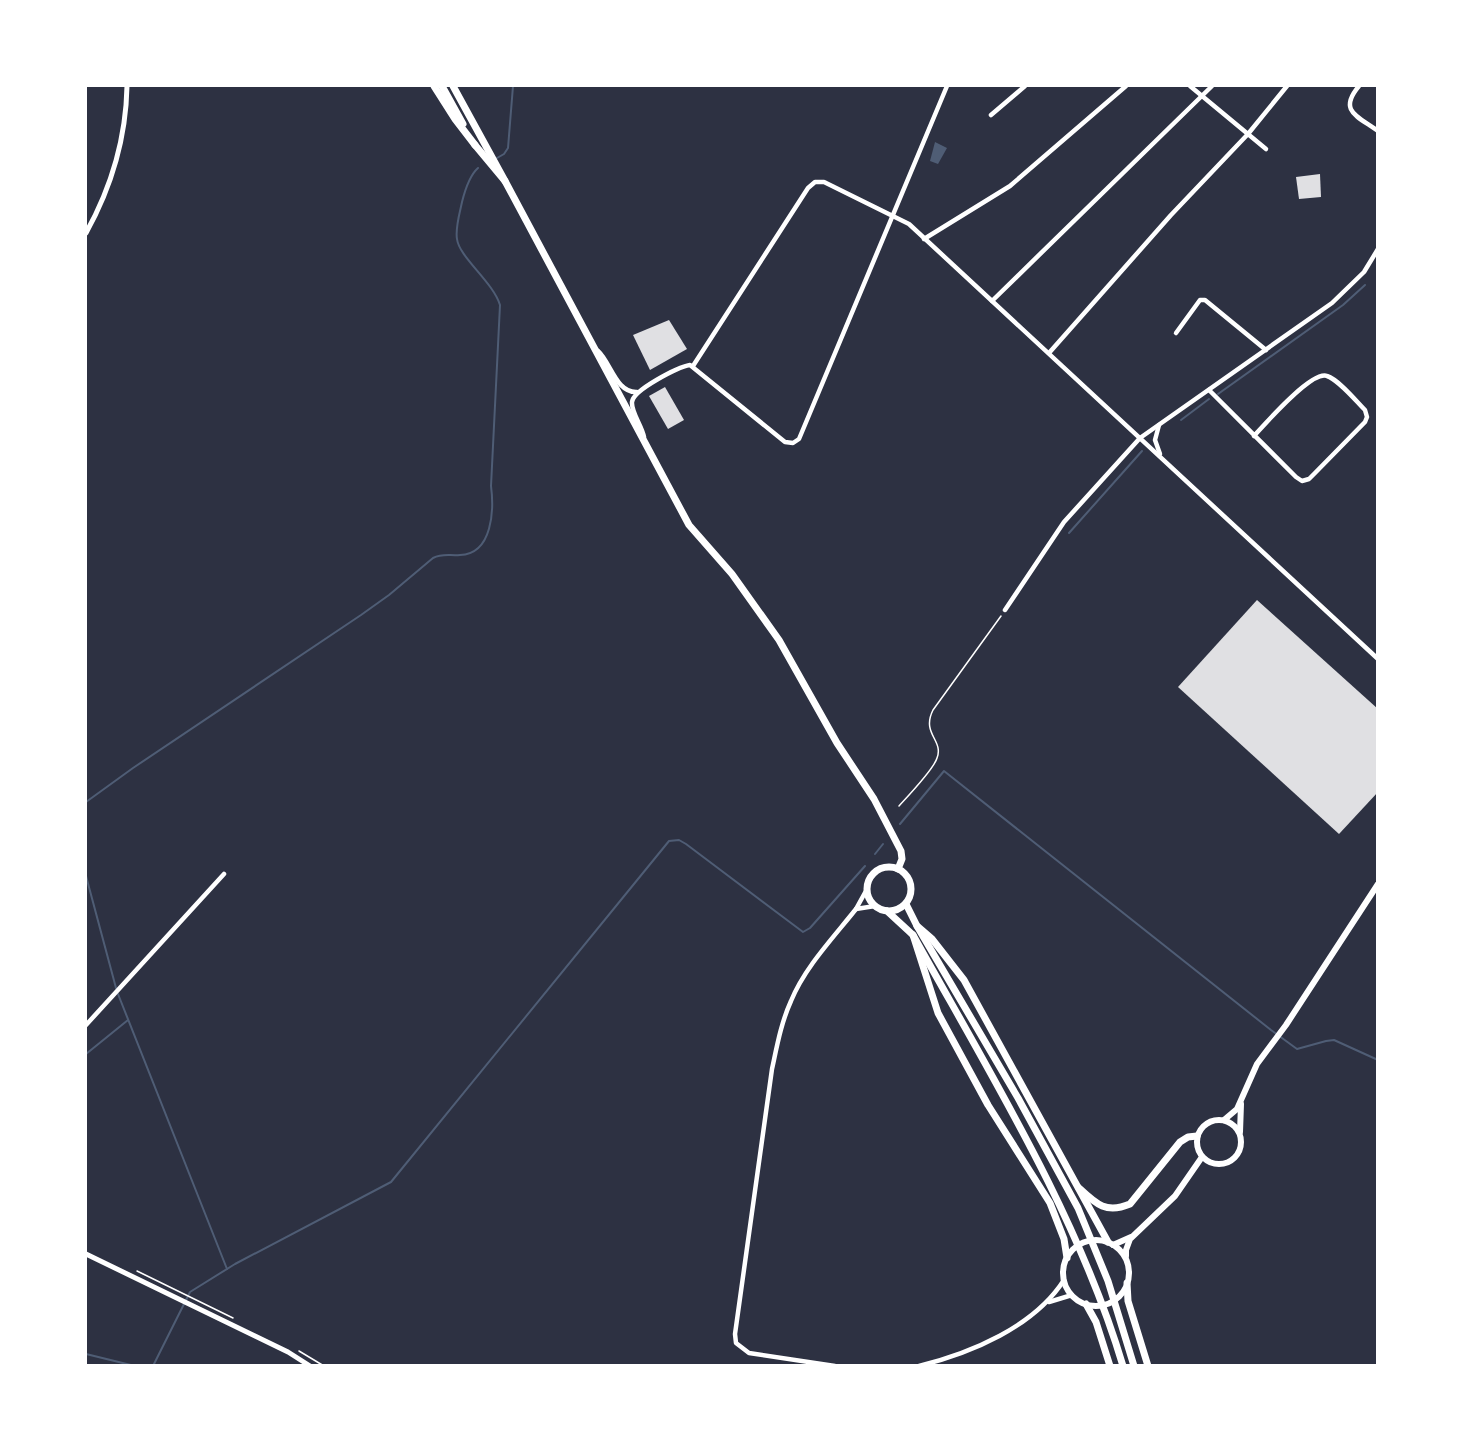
<svg xmlns="http://www.w3.org/2000/svg" width="1463" height="1451" viewBox="0 0 1463 1451" font-family="Montserrat,sans-serif">
<rect width="100%" height="100%" fill="#2d3142"/>
<path fill="#4f5d75" d="M935 142 947 148 938 164 930 161Z"/>
<g fill="none" stroke-linecap="round" stroke-linejoin="round">
<g stroke="#4f5d75" stroke-width="2">
<path d="M497 158 504 154 508 148 513 86"/>
<path d="M1218 394 1343 305 1365 285"/>
<path d="M1181 420 1209 399"/>
<path d="M1069 533 1142 451"/>
<path d="M86 802 133 768 361 615 389 595 433 558C443 553 450 556 460 555 493 554 494 509 491 486L500 305C493 282 459 257 457 239 455 228 460 212 462 202 465 190 469 176 478 168"/>
<path d="M900 824 944 771 1271 1030 1297 1049 1326 1041 1334 1040 1378 1060"/>
<path d="M875 854 883 844"/>
<path d="M86 876 116 988"/>
<path d="M118 994 227 1269"/>
<path d="M86 1054 128 1020"/>
<path d="M86 1354 135 1366"/>
<path d="M153 1366 190 1292 235 1264 391 1182 669 841 679 840 686 844 803 932 810 928 865 866"/>
</g>
</g>
<g fill="#e0e0e3">
<path d="M1320 174 1321 197 1299 199 1296 177Z"/>
<path d="M669 320 687 349 650 370 633 335Z"/>
<path d="M665 387 684 420 668 429 649 396Z"/>
<path d="M1257 600 1378 709V792L1339 834 1178 687Z"/>
</g>
<g fill="none" stroke-linecap="round" stroke-linejoin="round">
<g stroke="#fff" stroke-width="1.5">
<path d="M899 806C908 796 934 769 937 758 944 740 921 734 933 710L1001 616"/>
<path d="M137 1271 233 1318"/>
<path d="M299 1351 324 1366"/>
</g>
<g stroke="#fff" stroke-width="4.5">
<path d="M1190 86 1266 149"/>
<path d="M1359 86C1338 111 1357 116 1378 131"/>
<path d="M991 115 1025 86"/>
<path d="M924 239 1010 186 1126 86"/>
<path d="M992 301 1212 86"/>
<path d="M1176 333 1200 300H1205L1266 350"/>
<path d="M598 351C611 363 616 393 637 392"/>
<path d="M1049 353 1171 215 1248 134 1287 86"/>
<path d="M693 366 808 188 815 182H824L909 224 1378 659"/>
<path d="M1209 390 1296 477 1302 481 1309 479 1314 474 1365 422 1367 417 1365 410C1356 401 1339 380 1327 376 1312 370 1265 424 1254 436"/>
<path d="M1159 425 1155 440 1160 454"/>
<path d="M644 437C642 426 631 412 632 402 633 390 678 367 690 365L785 442 793 443 799 439 947 86"/>
<path d="M1005 610 1064 522 1140 438 1332 303 1364 272 1378 249"/>
<path d="M867 889 856 909 875 906"/>
<path d="M86 1025 224 874"/>
<path d="M1049 1302 1072 1295"/>
<path d="M835 1366 749 1353 736 1343 735 1334 772 1069C777 1046 781 1023 791 1001 805 967 833 938 856 909"/>
<path d="M919 1366C971 1353 1034 1327 1064 1280"/>
</g>
<g stroke="#fff" stroke-width="5">
<path d="M86 233C111 188 126 138 127 86"/>
<path d="M86 1254 288 1352 310 1366"/>
</g>
<g stroke="#fff" stroke-width="6">
<circle cx="1219" cy="1142" r="22"/>
<path d="M1224 1120 1237 1109 1257 1064 1286 1025 1378 884"/>
<path d="M1240 1132 1241 1104"/>
<circle cx="1096" cy="1273" r="33"/>
<path d="M1113 1245 1131 1237"/>
<path d="M1126 1256V1250L1130 1239 1175 1196 1202 1157"/>
</g>
<g stroke="#fff" stroke-width="7">
<path d="M475 145 505 181 689 525 732 574 779 640 837 743 874 799 901 851 902 859 898 869"/>
<circle cx="889" cy="889" r="22"/>
<path d="M906 904 917 926 932 939 964 980 1108 1242"/>
<path d="M887 911 913 935 938 1013 988 1105 1050 1203 1064 1239 1067 1258"/>
<path d="M1079 1188C1096 1204 1106 1214 1130 1204L1180 1142 1188 1137 1197 1136"/>
</g>
<g stroke="#fff" stroke-width="7">
<path d="M434 86 455 119 475 145"/>
<path d="M442 86 463 124"/>
<path d="M453 86 505 181"/>
<path d="M917 926 1018 1098 1078 1208 1108 1281 1134 1366"/>
<path d="M913 935C989 1072 1078 1215 1123 1366"/>
<path d="M1127 1283 1128 1301 1148 1366"/>
<path d="M1086 1304 1096 1322 1110 1366"/>
</g>
</g>
<rect width="1463" height="1451" fill="none" stroke="#ffffff" stroke-width="174"/>
</svg>
